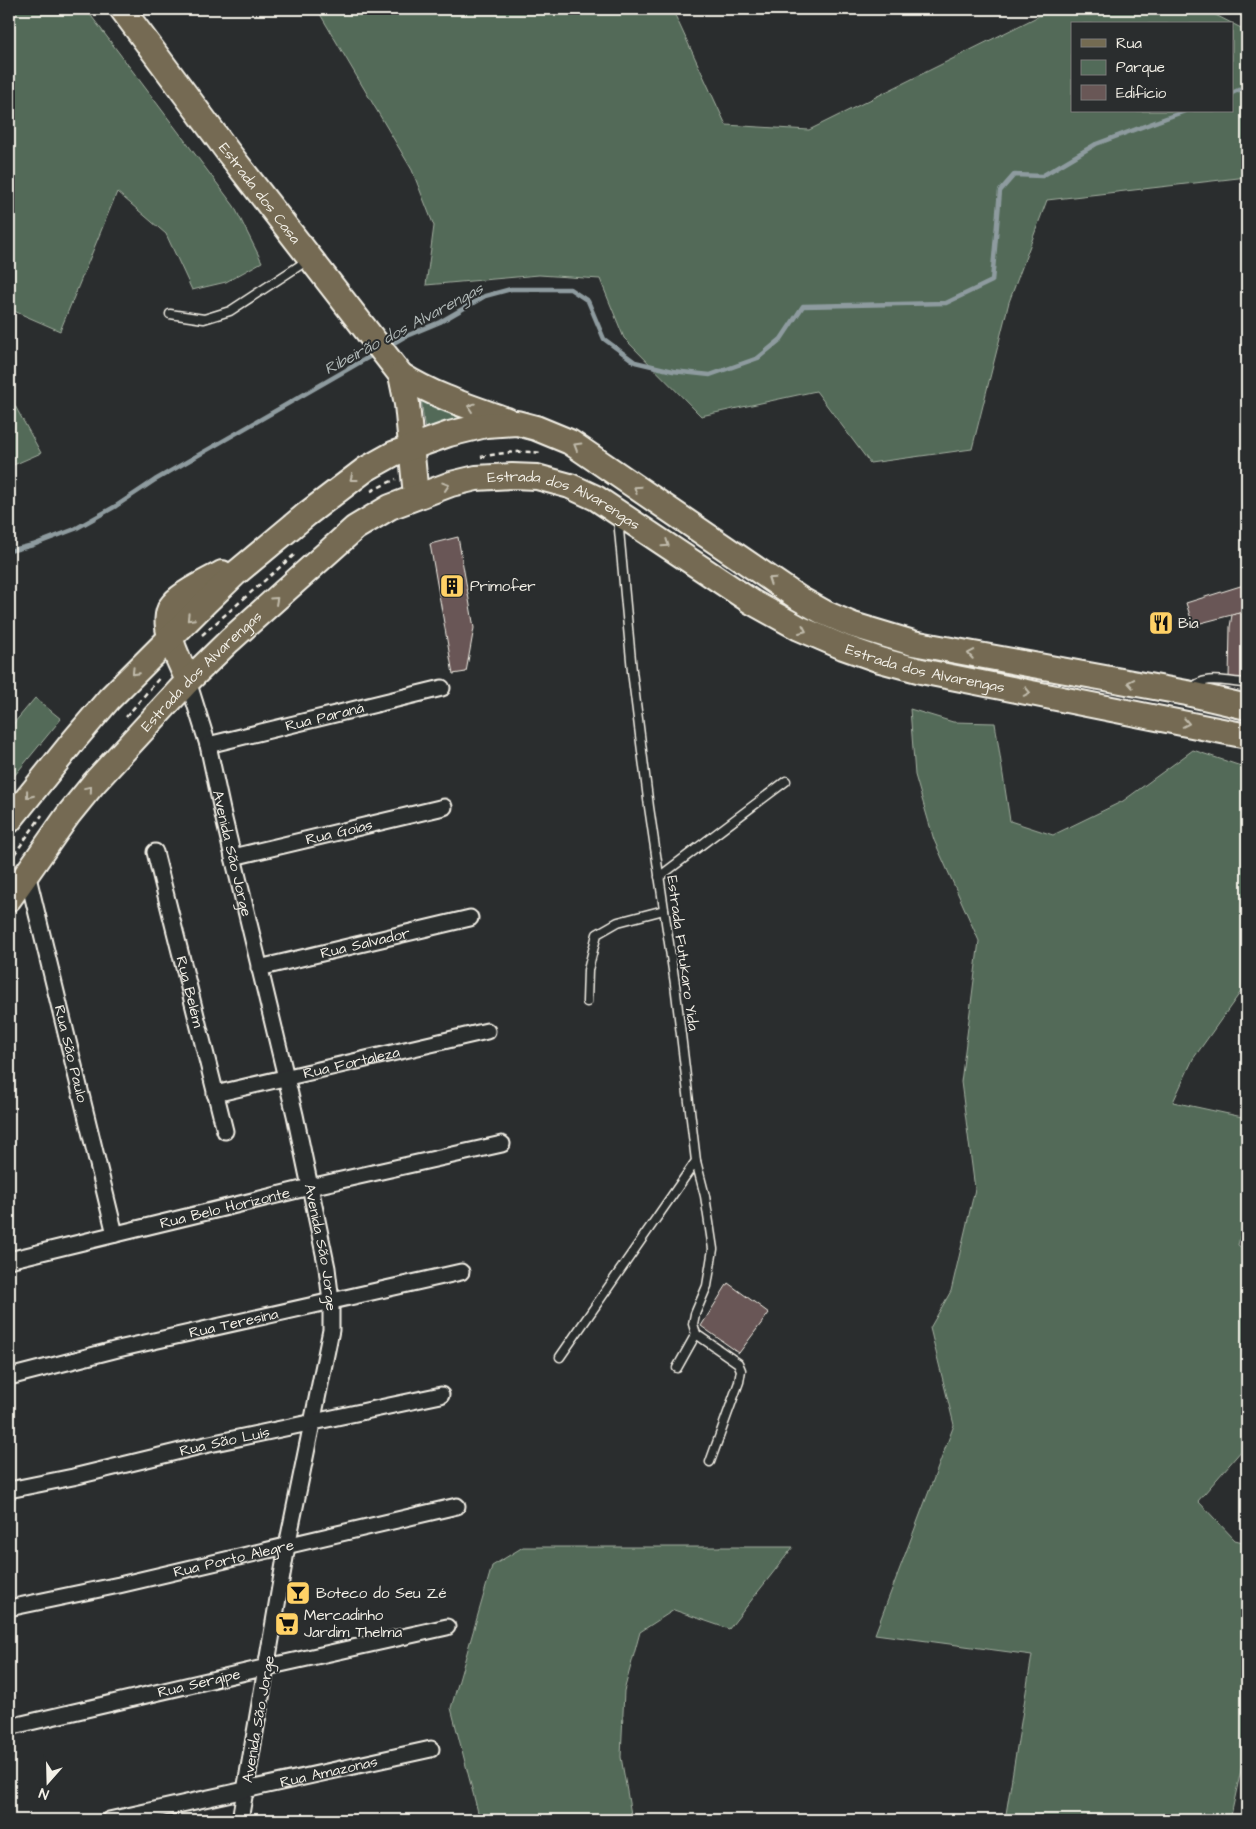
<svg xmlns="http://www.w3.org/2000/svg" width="1256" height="1829" viewBox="0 0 1256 1829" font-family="'Architects Daughter',sans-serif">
<rect width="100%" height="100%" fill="#2a2d2e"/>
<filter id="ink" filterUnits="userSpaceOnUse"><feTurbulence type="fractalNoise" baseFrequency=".02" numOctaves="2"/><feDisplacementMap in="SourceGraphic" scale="10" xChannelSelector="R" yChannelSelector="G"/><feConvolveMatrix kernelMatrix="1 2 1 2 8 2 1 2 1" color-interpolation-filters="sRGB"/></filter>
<g filter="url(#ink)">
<g fill="#526b59" stroke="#a3aea0" fill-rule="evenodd">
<path d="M9 9H86L234 206 262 262 226 282 192 290 166 234 117 192 60 331 14 311 9 313Z"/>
<path d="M317 9H669L675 15 726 125 809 130 1053 9H1204L1247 31V177L1047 200 1009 302 972 449 870 463 816 391 701 416 624 338 600 279 539 275 426 285 434 226 412 170ZM1072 24H1232V111H1072Z"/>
<path d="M9 395 41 453 9 467Z"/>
<path d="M421 397 471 420 425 433Z"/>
<path d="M35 698 61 719 10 781 9 780V729Z"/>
<path d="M910 709 953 722 995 723 1010 821 1053 835 1123 801 1193 750 1247 768V983L1193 1059 1173 1102 1247 1118V1209L1238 1245 1247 1252V1451L1242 1450 1198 1501 1235 1540 1247 1543V1743L1230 1820H1005L1032 1655 875 1634 954 1425 930 1328 951 1291 975 1189 961 1082 979 941 934 840 915 775Z"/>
<path d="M523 1547H793L729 1629 674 1610 640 1632 624 1691 621 1757 632 1820H480L451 1708 492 1566Z"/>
</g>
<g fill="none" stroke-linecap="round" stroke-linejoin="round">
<g stroke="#8e9b9f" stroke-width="4.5">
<path d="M1232 93 1247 86"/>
<path d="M387 347 404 337 440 322 485 296 511 289H570L588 301 604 339 635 362 673 371 710 375 758 358 781 339 803 306 946 303 992 281 1000 191 1014 175 1042 176 1096 144 1185 111"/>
<path d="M9 551 33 545 75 529 116 506 155 480 376 353"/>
</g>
</g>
<g fill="#695756" stroke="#f4f1e8">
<path d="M458 537 474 628 466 672 453 674 430 544Z"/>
<path d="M1247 584V611L1193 625 1186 603Z"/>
<path d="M1247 611V679H1229L1230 627 1232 615Z"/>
<path d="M11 861 18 866 9 878V865Z"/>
<path d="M728 1283 769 1313 739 1353 701 1326Z"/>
</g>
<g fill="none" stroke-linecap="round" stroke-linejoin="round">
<defs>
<g id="lane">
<path d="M170 314 204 319 230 311 308 260"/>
<path d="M1190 690C1205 673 1227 683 1247 683"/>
<path d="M659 877 786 781"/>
<path d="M587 1002 588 970 597 934 618 922 664 910"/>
<path d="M696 1161 705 1196 713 1249 707 1286 695 1314 693 1324 696 1334 738 1363 741 1370 739 1382 710 1462"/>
<path d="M560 1357 696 1161 675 984 649 807 632 671 618 519"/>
<path d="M677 1368 696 1334"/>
</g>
<g id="street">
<path id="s1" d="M188 681 208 745 223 815 295 1115 327 1268 331 1302V1330L287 1546 240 1820"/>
<path id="s2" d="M208 745 442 688"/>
<path id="s3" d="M155 852 225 1131"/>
<path id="s4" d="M233 857 444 807"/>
<path id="s5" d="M27 873 115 1234"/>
<path id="s6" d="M259 968 470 918"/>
<path id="s7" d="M215 1094 487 1031"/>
<path id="s8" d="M9 1260 310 1187 502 1144"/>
<path id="s9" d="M9 1377 118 1349 461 1272"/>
<path id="s10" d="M9 1490 73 1477 205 1445 441 1395"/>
<path id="s11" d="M9 1608 119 1585 457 1506"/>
<path id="s12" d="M9 1727 267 1667 447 1627"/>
<path id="s13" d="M109 1820 431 1749"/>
</g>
<g id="primary">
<path id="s14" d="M122 9 228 152 401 375C434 396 470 407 507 420"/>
<path d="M401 375 407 404 416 496"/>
<path d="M188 681C180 661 157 622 173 604 182 593 209 580 222 573"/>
<path d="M9 821 75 739 109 699 206 602 235 574 307 514 366 469 393 454 412 447 449 434 486 425 517 423 536 428 570 442 800 599 825 613 853 625 913 643 1187 693 1247 707"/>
<path id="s15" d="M9 899 68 815 94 783 188 681 229 641 355 528 390 507 451 484 476 478 512 476 537 477 570 486 596 498 752 602 799 628 843 647 880 660 921 671 1247 736"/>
</g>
</defs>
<use href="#lane" stroke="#f4f1e8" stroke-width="11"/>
<use href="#street" stroke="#f4f1e8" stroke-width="19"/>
<use href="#primary" stroke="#f4f1e8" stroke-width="28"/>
<g stroke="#f4f1e8" stroke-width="2.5" stroke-dasharray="5 4" stroke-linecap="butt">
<path d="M481 457C501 453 521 450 542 453"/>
<path d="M371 491 396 479"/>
<path d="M202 635 294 555"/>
<path d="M126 717 161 676"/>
<path d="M9 862 42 815"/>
</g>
<use href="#lane" stroke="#2a2d2e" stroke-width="8"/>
<use href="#street" stroke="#2a2d2e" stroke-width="15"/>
<use href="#primary" stroke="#746b52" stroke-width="24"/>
</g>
<defs><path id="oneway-chevron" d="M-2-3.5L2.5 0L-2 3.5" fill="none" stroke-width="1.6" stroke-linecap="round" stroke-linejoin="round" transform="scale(1.25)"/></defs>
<g stroke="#c1bbac">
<use href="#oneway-chevron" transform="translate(471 407) rotate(-161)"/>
<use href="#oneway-chevron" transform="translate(577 446) rotate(-149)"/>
<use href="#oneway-chevron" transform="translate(353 478) rotate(143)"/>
<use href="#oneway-chevron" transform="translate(446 486) rotate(-18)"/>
<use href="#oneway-chevron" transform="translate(637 489) rotate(-146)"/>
<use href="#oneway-chevron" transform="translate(666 544) rotate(34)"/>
<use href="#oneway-chevron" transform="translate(771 580) rotate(-146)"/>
<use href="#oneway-chevron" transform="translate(275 600) rotate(-42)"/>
<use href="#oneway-chevron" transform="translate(190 618) rotate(134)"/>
<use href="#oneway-chevron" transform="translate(803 630) rotate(24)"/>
<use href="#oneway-chevron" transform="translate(971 654) rotate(-170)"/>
<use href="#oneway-chevron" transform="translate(135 672) rotate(134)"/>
<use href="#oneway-chevron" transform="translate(1131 683) rotate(-170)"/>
<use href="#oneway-chevron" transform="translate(1027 692) rotate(11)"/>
<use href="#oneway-chevron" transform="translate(1186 723) rotate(11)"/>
<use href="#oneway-chevron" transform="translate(89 789) rotate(-50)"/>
<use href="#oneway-chevron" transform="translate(29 795) rotate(128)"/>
</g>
</g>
<defs>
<symbol id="building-square" viewBox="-11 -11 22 22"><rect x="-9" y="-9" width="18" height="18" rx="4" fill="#ffd166" stroke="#2a2d2e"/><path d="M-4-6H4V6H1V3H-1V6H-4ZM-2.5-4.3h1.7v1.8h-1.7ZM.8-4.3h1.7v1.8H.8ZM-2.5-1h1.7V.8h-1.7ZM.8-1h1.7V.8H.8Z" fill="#111"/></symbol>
<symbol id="restaurant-square" viewBox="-11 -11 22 22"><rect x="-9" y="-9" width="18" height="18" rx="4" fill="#ffd166" stroke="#2a2d2e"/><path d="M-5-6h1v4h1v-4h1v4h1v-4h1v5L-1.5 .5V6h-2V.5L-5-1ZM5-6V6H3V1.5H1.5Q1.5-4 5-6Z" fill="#111"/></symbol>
<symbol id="bar-square" viewBox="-11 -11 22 22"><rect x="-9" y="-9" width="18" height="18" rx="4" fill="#ffd166" stroke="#2a2d2e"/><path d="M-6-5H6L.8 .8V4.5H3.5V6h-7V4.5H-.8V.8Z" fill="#111"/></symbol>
<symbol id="supermarket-square" viewBox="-11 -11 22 22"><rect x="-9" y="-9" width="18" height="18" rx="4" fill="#ffd166" stroke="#2a2d2e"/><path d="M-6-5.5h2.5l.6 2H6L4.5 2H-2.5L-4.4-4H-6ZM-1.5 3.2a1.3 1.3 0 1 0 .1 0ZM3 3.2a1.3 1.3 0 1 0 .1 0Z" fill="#111"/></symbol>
</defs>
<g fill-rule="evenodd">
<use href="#building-square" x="438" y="572" width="28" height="28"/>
<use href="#restaurant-square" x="1147" y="609" width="28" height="28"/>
<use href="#bar-square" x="284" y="1579" width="28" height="28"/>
<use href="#supermarket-square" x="273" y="1610" width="28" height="28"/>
</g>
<g text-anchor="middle" stroke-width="4" stroke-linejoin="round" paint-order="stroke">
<g font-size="15" fill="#f4f1e8" stroke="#2a2d2e">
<text dy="5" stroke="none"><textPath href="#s14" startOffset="230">Estrada dos Casa</textPath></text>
<text dy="5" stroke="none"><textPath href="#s15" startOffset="734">Estrada dos Alvarengas</textPath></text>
<text dy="5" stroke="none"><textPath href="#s15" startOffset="1139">Estrada dos Alvarengas</textPath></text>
<text dy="5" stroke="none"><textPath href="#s15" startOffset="299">Estrada dos Alvarengas</textPath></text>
<text dy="5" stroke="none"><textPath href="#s2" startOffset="120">Rua Paraná</textPath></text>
<text dy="5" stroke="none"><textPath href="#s4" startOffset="109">Rua Goías</textPath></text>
<text dy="5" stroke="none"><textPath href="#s1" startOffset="178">Avenida São Jorge</textPath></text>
<text dy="5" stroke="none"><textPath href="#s6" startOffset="109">Rua Salvador</textPath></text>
<text transform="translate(683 953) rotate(82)" y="5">Estrada Futukaro Yida</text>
<text dy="5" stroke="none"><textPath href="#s3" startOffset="144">Rua Belém</textPath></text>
<text dy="5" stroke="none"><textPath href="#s5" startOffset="186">Rua São Paulo</textPath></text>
<text dy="5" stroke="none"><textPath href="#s7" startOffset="140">Rua Fortaleza</textPath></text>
<text dy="5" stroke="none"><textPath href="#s8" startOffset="222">Rua Belo Horizonte</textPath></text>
<text dy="5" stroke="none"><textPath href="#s1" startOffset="582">Avenida São Jorge</textPath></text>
<text dy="5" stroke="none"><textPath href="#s9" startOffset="231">Rua Teresina</textPath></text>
<text dy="5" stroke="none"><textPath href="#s10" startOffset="221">Rua São Luís</textPath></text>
<text dy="5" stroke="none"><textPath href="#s11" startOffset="230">Rua Porto Alegre</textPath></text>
<text dy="5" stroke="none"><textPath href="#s12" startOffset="195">Rua Sergipe</textPath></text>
<text transform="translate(258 1719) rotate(-80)" y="5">Avenida São Jorge</text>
<text dy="5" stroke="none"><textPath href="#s13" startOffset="225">Rua Amazonas</textPath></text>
</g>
<g font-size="15" fill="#f4f1e8" stroke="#2a2d2e" text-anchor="start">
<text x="470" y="591">Primofer</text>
<text x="1178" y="628">Bia</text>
<text x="316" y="1598">Boteco do Seu Zé</text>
<text x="304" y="1620">Mercadinho<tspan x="304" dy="17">Jardim Thelma</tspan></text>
</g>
<g font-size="16" font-style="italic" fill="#b0b8b7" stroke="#2a2d2e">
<text transform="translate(403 328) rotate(-28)" y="6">Ribeirão dos Alvarengas</text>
</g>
</g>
<rect width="1256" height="1829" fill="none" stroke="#2a2d2e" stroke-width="30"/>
<rect x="15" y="15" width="1226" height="1799" fill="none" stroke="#f4f1e8" stroke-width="2" filter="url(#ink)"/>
<rect x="1071" y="22" width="162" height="90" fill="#2a2d2e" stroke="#7b7b78"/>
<rect x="1081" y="39" width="25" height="8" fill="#746b52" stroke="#7b7b78"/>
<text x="1116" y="48" font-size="15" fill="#f4f1e8">Rua</text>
<rect x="1081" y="60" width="25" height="15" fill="#526b59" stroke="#7b7b78"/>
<text x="1116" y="72" font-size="15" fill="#f4f1e8">Parque</text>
<rect x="1081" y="85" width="25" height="15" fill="#695756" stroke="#7b7b78"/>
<text x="1116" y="98" font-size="15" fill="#f4f1e8">Edifício</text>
<g transform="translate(48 1782) rotate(200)" stroke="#2a2d2e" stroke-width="4" paint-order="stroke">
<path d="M0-4L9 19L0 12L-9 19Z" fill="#f4f1e8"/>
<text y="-8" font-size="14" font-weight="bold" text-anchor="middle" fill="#f4f1e8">N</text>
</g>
</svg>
